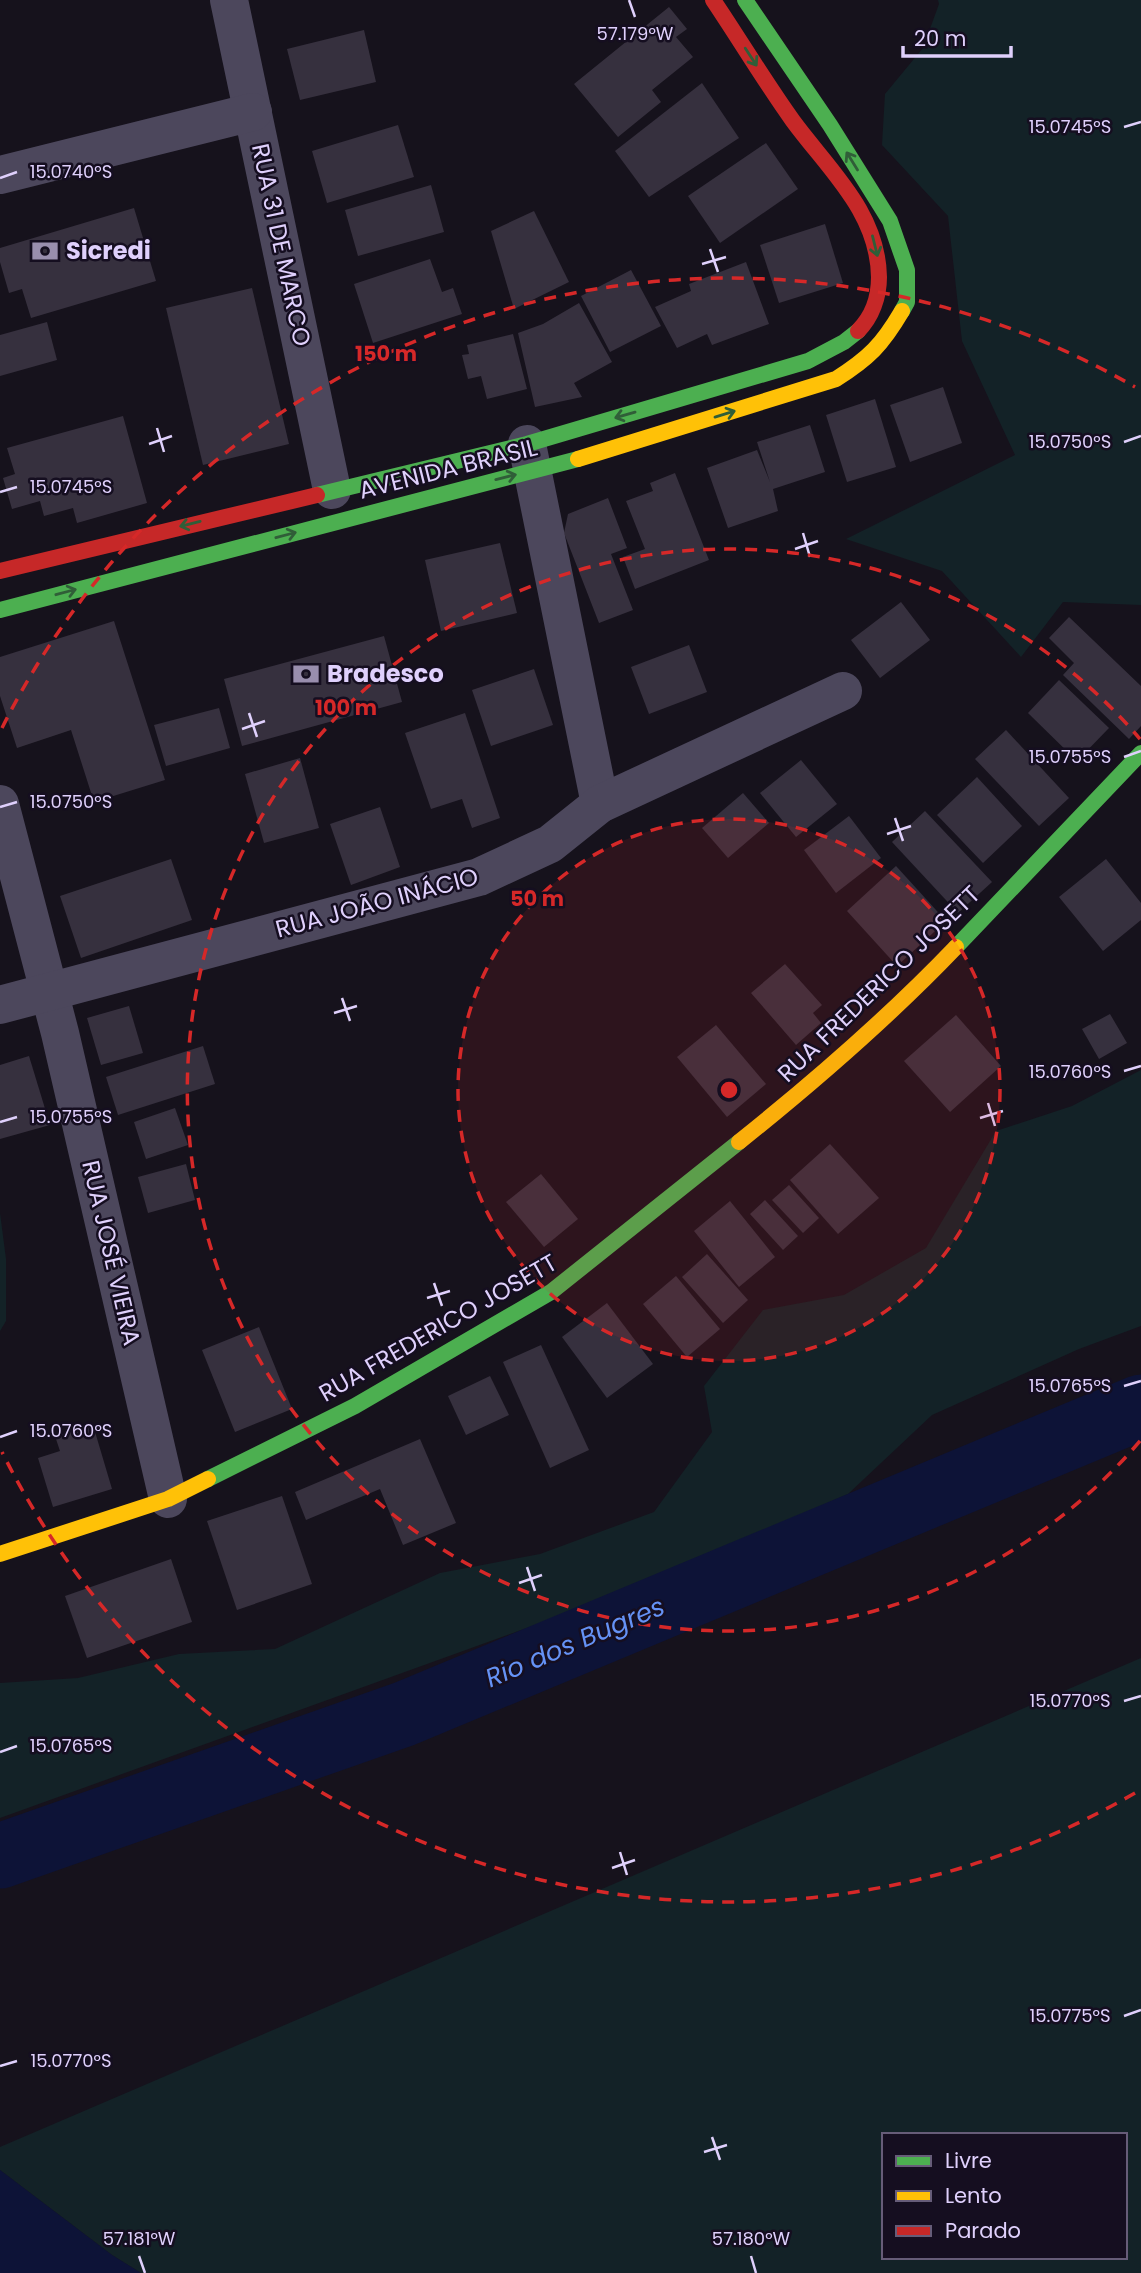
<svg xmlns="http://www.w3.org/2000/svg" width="1141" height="2273" viewBox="0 0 1141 2273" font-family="Poppins,sans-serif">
<rect width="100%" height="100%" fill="#16121c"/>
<g fill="#132227" fill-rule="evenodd">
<path d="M938 0H1141V605L1063 602 1021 657 942 571 846 539 1015 455 962 341 948 216 882 145 885 94 923 48 939 4Z"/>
<path d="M1141 1070V1326L1079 1349 932 1415 848 1494 624 1593 0 1818V1683L78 1678 179 1654 275 1649 440 1573 540 1554 654 1512 712 1432 704 1386 763 1310 844 1295 926 1248 996 1131 1072 1106Z"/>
<path d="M0 1213 6 1259V1321L0 1331Z"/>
<path d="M1141 1658V2273H141L112 2255 0 2170V2147ZM884 2135H1125V2257H884Z"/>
</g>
<path fill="#0d1337" d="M0 2170 112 2255 141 2273H0Z"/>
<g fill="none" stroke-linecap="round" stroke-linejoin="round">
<path stroke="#0d1337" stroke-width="65" d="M0 1856 404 1714 1141 1407"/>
</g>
<g fill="#36303e">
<path d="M669 7 687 29 676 37 693 57 652 90 661 102 618 137 574 84Z"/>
<path d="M364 30 376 82 300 100 287 49Z"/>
<path d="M702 83 739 138 649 197 615 151Z"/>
<path d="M398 125 414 177 327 203 312 151Z"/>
<path d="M766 143 798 189 720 243 688 196Z"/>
<path d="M431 185 444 232 358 256 345 210Z"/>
<path d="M134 208 156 281 31 318 22 289 9 293 0 262V248Z"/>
<path d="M534 211 569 282 514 309 491 231Z"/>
<path d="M825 224 843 283 779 303 760 245Z"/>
<path d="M430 259 442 292 453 288 462 314 373 343 354 284Z"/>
<path d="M746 262 769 324 712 345 707 334 677 348 655 307 691 291 689 284Z"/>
<path d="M631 270 661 326 610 352 581 296Z"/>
<path d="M252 288 289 444 203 465 166 308Z"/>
<path d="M579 303 612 362 574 383 582 397 535 407 518 333 543 324Z"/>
<path d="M47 322 57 360 0 376V335Z"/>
<path d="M513 334 527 389 487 399 481 376 468 379 462 355 469 354 467 345Z"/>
<path d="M943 387 962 443 910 462 890 405Z"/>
<path d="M875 399 896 467 847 482 826 415Z"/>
<path d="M123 416 147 503 77 523 73 508 44 516 40 501 12 509 3 478 15 474 7 448Z"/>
<path d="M810 425 825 472 773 489 778 511 728 528 707 468 757 450 770 482 757 442Z"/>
<path d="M675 473 709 560 635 589 623 557 645 549 626 501 653 491 650 483Z"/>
<path d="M608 498 627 548 611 554 633 610 599 623 564 533 568 514Z"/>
<path d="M500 543 517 613 441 631 425 560Z"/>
<path d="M901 602 930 640 880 678 851 640Z"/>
<path d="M1069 617 1141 686V726L1129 739 1063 675 1074 663 1049 638Z"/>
<path d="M114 621 165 780 94 802 71 730 17 748 0 696V657Z"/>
<path d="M384 636 402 702 242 746 224 679Z"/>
<path d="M689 645 707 692 649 714 631 667Z"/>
<path d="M534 669 553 725 491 746 472 690Z"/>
<path d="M1059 680 1109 728 1077 761 1028 713Z"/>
<path d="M219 708 230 748 166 766 154 725Z"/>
<path d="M465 713 500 818 472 828 462 799 431 809 405 733Z"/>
<path d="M1006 730 1069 798 1039 826 975 759Z"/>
<path d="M300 758 319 828 264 843 245 774Z"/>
<path d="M801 760 837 804 796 837 760 793Z"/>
<path d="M977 777 1022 826 983 863 937 815Z"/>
<path d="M743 793 769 823 728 858 702 828Z"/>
<path d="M380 807 400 867 351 885 330 824Z"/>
<path d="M925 811 992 882 958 913 892 842Z"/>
<path d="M849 816 881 858 836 893 804 850Z"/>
<path d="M171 859 192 920 81 958 60 896Z"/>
<path d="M1106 859 1141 903V920L1103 951 1059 897Z"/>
<path d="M896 866 946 921 897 966 847 911Z"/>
<path d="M785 964 822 1005 813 1013 821 1023 796 1045 751 993Z"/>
<path d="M129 1006 143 1053 101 1065 87 1018Z"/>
<path d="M1110 1014 1127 1043 1099 1059 1082 1029Z"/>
<path d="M956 1015 1001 1066 950 1112 904 1061Z"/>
<path d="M716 1025 766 1084 727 1117 677 1057Z"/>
<path d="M203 1046 215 1084 118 1115 106 1077Z"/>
<path d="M29 1056 50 1125 0 1139V1065Z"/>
<path d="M175 1108 188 1145 146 1159 134 1122Z"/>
<path d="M830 1144 879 1198 838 1234 790 1180Z"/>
<path d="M186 1164 195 1200 148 1213 138 1177Z"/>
<path d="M541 1174 578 1219 544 1247 506 1202Z"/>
<path d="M789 1185 819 1218 803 1233 772 1200Z"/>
<path d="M765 1200 798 1236 783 1250 750 1214Z"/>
<path d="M730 1201 775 1257 739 1287 694 1231Z"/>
<path d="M707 1254 748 1300 723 1323 682 1277Z"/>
<path d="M676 1276 720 1329 687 1357 643 1304Z"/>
<path d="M607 1303 653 1364 607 1398 562 1337Z"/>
<path d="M259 1327 292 1409 235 1432 202 1350Z"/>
<path d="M541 1345 589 1450 550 1468 503 1362Z"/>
<path d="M490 1376 509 1415 466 1435 448 1396Z"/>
<path d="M93 1425 112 1489 53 1507 38 1458 60 1451 55 1436Z"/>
<path d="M420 1439 456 1523 403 1545 380 1489 306 1520 295 1492Z"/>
<path d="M282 1496 312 1584 237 1610 207 1521Z"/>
<path d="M171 1559 192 1622 87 1658 65 1596Z"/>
</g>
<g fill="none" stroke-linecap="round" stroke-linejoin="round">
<g stroke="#4c475c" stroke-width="38">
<path d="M229 0 332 490"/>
<path d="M0 175 253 112"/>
<path d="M527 444 600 804"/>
<path d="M0 804 60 1033 168 1499"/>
<path d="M0 1005 479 877 550 844 600 804 843 691"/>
</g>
<g stroke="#4caf50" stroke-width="16">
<path d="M745 0 830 125 890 221 907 270V302L902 311"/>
<path d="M317 495 527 444 808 361 844 342 858 331"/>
<path d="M0 610 578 459"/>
<path d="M956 947 1141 753"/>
<path d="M208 1479 355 1406 551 1292 739 1142"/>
</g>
<g stroke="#ffc107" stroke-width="16">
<path d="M578 459 836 379C869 358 882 345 902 311"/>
<path d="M739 1142C814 1082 889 1017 956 947"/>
<path d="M0 1554 168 1499 208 1479"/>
</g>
<g stroke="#c62828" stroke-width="16">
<path d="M713 0C740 40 765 82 793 121 829 170 878 212 879 277 879 297 872 317 858 331"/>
<path d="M0 571 317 495"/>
</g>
</g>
<defs><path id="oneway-shaft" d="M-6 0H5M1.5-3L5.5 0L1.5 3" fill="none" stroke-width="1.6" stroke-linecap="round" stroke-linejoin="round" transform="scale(1.75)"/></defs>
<g stroke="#305e38">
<use href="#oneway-shaft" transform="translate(751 57) rotate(57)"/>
<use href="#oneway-shaft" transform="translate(852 161) rotate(-122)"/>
<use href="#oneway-shaft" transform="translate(875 246) rotate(76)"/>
<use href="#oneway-shaft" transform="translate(725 414) rotate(-17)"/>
<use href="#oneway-shaft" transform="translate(625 415) rotate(164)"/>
<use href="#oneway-shaft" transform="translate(506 477) rotate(-14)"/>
<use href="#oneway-shaft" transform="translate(190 524) rotate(166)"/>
<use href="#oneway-shaft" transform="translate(286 535) rotate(-15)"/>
<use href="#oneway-shaft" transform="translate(66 592) rotate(-15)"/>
</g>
<path fill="none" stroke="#dfd0fc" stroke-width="2.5" d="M629 0 635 17M1124 127 1141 122M0 178 17 172M710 249 718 272M702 264 726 257M157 428 164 452M1124 442 1141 436M149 444 172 436M0 492 17 487M803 533 810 557M795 549 818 541M249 713 257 737M242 729 265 721M1124 757 1141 751M0 807 17 802M895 818 903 841M887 834 911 826M342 998 350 1021M334 1013 357 1006M1124 1071 1141 1066M988 1103 995 1126M980 1118 1003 1111M0 1122 17 1117M434 1283 442 1306M427 1298 450 1291M1124 1386 1141 1381M0 1437 17 1431M527 1567 535 1591M519 1583 542 1575M1124 1701 1141 1696M0 1752 17 1746M620 1852 627 1875M612 1868 635 1860M1124 2016 1141 2010M0 2066 17 2061M712 2137 720 2160M704 2152 727 2145M139 2256 145 2273M751 2256 756 2273"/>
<circle cx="729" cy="1090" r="271" fill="#d62828" fill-opacity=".12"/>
<g fill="none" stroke="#d62828" stroke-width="3.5" stroke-dasharray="12 9">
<circle cx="729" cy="1090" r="271"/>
<path d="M1140 1441A541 541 0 1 1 1140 739"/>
<path d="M1135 1793A812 812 0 0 1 2 1452M2 728A812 812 0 0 1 1135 387"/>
</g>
<defs>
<symbol id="bank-bare" viewBox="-9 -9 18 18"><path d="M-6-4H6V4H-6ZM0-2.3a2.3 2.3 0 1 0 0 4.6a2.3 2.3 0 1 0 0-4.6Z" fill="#998eae" stroke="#150e20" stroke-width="2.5" paint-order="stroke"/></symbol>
</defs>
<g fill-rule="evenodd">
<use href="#bank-bare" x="26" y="232" width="38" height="38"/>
<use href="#bank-bare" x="287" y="655" width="38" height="38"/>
</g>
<g text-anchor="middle" stroke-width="5" stroke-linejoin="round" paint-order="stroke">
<g font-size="24" fill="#dfd0fc" stroke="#150e20">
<text transform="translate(281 245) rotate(78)" y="8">RUA 31 DE MARCO</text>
<text transform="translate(448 469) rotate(-14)" y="8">AVENIDA BRASIL</text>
<text transform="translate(377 903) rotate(-15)" y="8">RUA JOÃO INÁCIO</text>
<text transform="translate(879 984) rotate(-44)" y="8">RUA FREDERICO JOSETT</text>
<text transform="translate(111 1253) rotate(77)" y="8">RUA JOSÉ VIEIRA</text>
<text transform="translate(438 1328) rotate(-30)" y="8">RUA FREDERICO JOSETT</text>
</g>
<g font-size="24" font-weight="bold" fill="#dfd0fc" stroke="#150e20" text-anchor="start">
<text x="66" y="259">Sicredi</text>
<text x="327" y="682">Bradesco</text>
</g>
<g font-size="26" font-style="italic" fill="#6592f5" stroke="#150e20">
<text transform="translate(575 1642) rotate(-23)" y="9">Rio dos Bugres</text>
</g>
</g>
<g font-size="18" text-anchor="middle" fill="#dfd0fc" stroke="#150e20" stroke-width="5" stroke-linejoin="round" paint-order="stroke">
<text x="635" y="40">57.179°W</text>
<text x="1070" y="133">15.0745°S</text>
<text x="71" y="178">15.0740°S</text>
<text x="1070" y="448">15.0750°S</text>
<text x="71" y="493">15.0745°S</text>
<text x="1070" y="763">15.0755°S</text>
<text x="71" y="808">15.0750°S</text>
<text x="1070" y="1078">15.0760°S</text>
<text x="71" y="1123">15.0755°S</text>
<text x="1070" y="1392">15.0765°S</text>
<text x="71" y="1437">15.0760°S</text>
<text x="1070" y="1707">15.0770°S</text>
<text x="71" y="1752">15.0765°S</text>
<text x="1070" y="2022">15.0775°S</text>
<text x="71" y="2067">15.0770°S</text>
<text x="139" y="2245">57.181°W</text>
<text x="751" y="2245">57.180°W</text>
</g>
<circle cx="729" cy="1090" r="10" fill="#d62828" stroke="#150e20" stroke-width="3.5"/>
<g font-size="21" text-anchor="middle" font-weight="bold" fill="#d62828" stroke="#150e20" stroke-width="5" stroke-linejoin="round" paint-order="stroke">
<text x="386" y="361">150 m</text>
<text x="346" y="715">100 m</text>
<text x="537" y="906">50 m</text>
</g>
<rect x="882" y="2133" width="245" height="126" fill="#150e20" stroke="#665c78" stroke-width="2"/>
<rect x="896" y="2156" width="35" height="10" fill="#4caf50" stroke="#665c78" stroke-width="2"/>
<text x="945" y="2168" font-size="21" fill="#dfd0fc">Livre</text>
<rect x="896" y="2191" width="35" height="10" fill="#ffc107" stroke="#665c78" stroke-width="2"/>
<text x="945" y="2203" font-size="21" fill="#dfd0fc">Lento</text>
<rect x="896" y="2226" width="35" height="10" fill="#c62828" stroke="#665c78" stroke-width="2"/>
<text x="945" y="2238" font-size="21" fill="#dfd0fc">Parado</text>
<path d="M903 46v10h108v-10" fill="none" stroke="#dfd0fc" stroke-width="3.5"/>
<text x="914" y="46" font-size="21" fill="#dfd0fc" stroke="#150e20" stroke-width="5" paint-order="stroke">20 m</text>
</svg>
